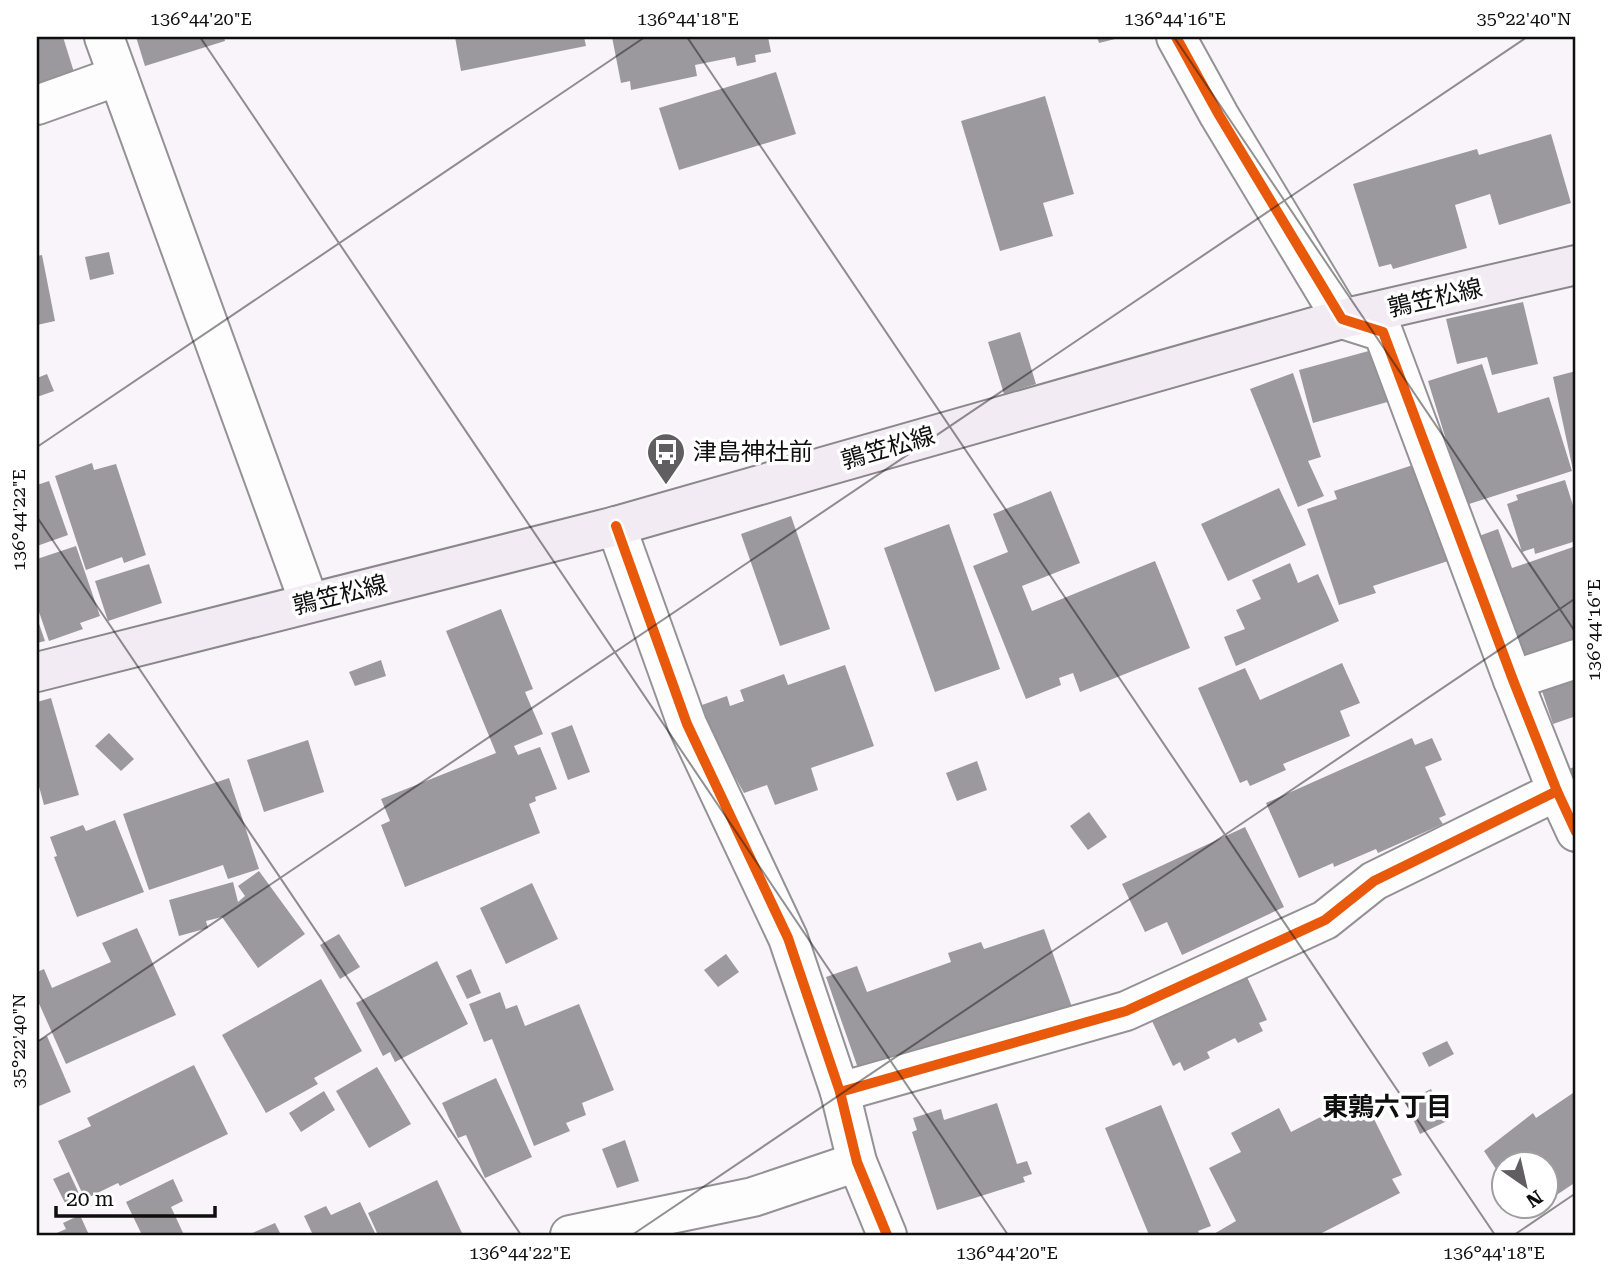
<svg xmlns="http://www.w3.org/2000/svg" width="1613" height="1272" viewBox="0 0 1613 1272" font-family="'Roboto Serif','Noto Sans JP',serif">
<rect width="100%" height="100%" fill="#f9f4fa"/>
<g fill="#9c999e">
<path d="M37 37H63L78 85 37 97Z"/>
<path d="M136 37H224L225 41 145 66Z"/>
<path d="M455 37H584L586 46 461 71Z"/>
<path d="M612 37H768L771 52 755 55 756 62 737 66 735 57 695 65 697 76 631 90 630 81 621 83Z"/>
<path d="M1097 37H1119V38L1099 43Z"/>
<path d="M776 72 796 134 679 170 659 108Z"/>
<path d="M1045 96 1074 194 1043 203 1053 236 1000 251 961 121Z"/>
<path d="M1551 134 1571 203 1499 225 1490 194 1455 205 1467 248 1393 269 1391 264 1379 267 1353 184 1477 149 1479 155Z"/>
<path d="M109 252 114 274 90 280 85 257Z"/>
<path d="M42 255 55 321 37 325V256Z"/>
<path d="M1523 302 1538 364 1492 375 1487 357 1457 364 1446 319Z"/>
<path d="M1020 332 1036 384 1004 394 988 342Z"/>
<path d="M1376 349 1391 401 1313 423 1299 370Z"/>
<path d="M1482 364 1498 413 1549 397 1572 471 1466 505 1428 381Z"/>
<path d="M1576 371V470H1573L1553 377Z"/>
<path d="M1293 373 1321 457 1308 461 1324 496 1298 507 1250 389Z"/>
<path d="M47 374 54 391 37 397V378Z"/>
<path d="M1425 461 1457 558 1373 586 1376 593 1339 605 1307 509 1337 499 1334 491Z"/>
<path d="M92 463 94 470 116 464 146 555 124 563 122 557 86 570 55 476Z"/>
<path d="M1565 480 1576 515V541L1535 554 1534 548 1522 552 1507 504 1518 500 1516 495Z"/>
<path d="M49 481 68 535 37 546V485Z"/>
<path d="M1279 488 1306 545 1228 581 1201 524Z"/>
<path d="M1051 491 1080 563 1022 586 1032 611 1155 561 1190 648 1080 692 1073 673 1059 678 1061 685 1026 699 973 566 1008 552 993 514Z"/>
<path d="M791 516 830 629 780 646 741 534Z"/>
<path d="M949 524 1000 669 935 692 884 548Z"/>
<path d="M1498 529 1512 568 1576 546V645L1523 663 1479 536Z"/>
<path d="M76 546 100 616 80 623 83 629 49 641 37 606V559Z"/>
<path d="M1290 563 1298 583 1318 574 1339 621 1236 666 1224 637 1245 629 1236 610 1261 599 1252 580Z"/>
<path d="M149 564 162 603 108 621 95 581Z"/>
<path d="M501 609 533 689 525 692 543 734 514 746 518 755 540 747 557 789 535 797 536 801 529 804 540 833 405 887 381 825 390 821 381 799 496 753 446 631Z"/>
<path d="M37 618 45 641 37 643Z"/>
<path d="M381 660 386 676 355 686 349 672Z"/>
<path d="M1342 663 1360 703 1340 711 1350 736 1283 764 1286 770 1250 786 1247 780 1240 783 1198 688 1245 668 1260 700Z"/>
<path d="M845 665 874 746 811 768 818 790 775 805 767 785 744 793 717 745 702 705 727 696 730 706 744 701 740 690 784 674 788 685Z"/>
<path d="M1576 676V716L1553 724 1541 688Z"/>
<path d="M51 698 79 795 44 805 37 779V702Z"/>
<path d="M572 725 590 772 568 780 551 733Z"/>
<path d="M109 733 134 759 121 771 95 746Z"/>
<path d="M1412 738 1415 745 1432 738 1442 760 1425 767 1446 815 1439 818 1443 824 1378 853 1376 849 1334 867 1333 863 1299 878 1266 803Z"/>
<path d="M308 740 324 792 264 812 247 760Z"/>
<path d="M977 761 987 790 957 801 946 773Z"/>
<path d="M1576 766V793L1567 770Z"/>
<path d="M229 778 259 869 228 879 223 865 149 890 123 814Z"/>
<path d="M1089 812 1107 837 1088 850 1070 826Z"/>
<path d="M115 820 144 892 77 917 54 857 57 856 50 837 83 825 86 831Z"/>
<path d="M1245 827 1284 907 1182 955 1167 922 1145 932 1122 884Z"/>
<path d="M259 871 305 934 258 968 222 917 206 921 208 928 179 936 169 900 233 882 238 902 245 896 238 886Z"/>
<path d="M532 883 558 939 506 964 480 908Z"/>
<path d="M137 928 176 1015 66 1064 37 999V972L44 969 52 988 111 962 102 943Z"/>
<path d="M1044 929 1072 1007 860 1074 826 977 857 966 867 992 951 962 948 953 981 942 984 949Z"/>
<path d="M339 934 360 967 340 979 320 945Z"/>
<path d="M726 954 739 972 718 987 704 970Z"/>
<path d="M437 961 468 1024 395 1062 390 1052 383 1056 356 1003Z"/>
<path d="M471 969 481 993 467 999 456 976Z"/>
<path d="M1247 977 1267 1020 1259 1023 1263 1031 1238 1043 1235 1038 1207 1052 1210 1058 1184 1071 1180 1062 1173 1066 1152 1021Z"/>
<path d="M321 979 362 1051 314 1078 318 1084 266 1113 222 1035Z"/>
<path d="M500 992 506 1009 517 1005 525 1026 579 1004 614 1090 582 1103 586 1115 566 1123 570 1131 534 1146 492 1039 484 1042 469 1004Z"/>
<path d="M47 1036 71 1092 37 1107V1041Z"/>
<path d="M1447 1041 1454 1054 1429 1067 1422 1053Z"/>
<path d="M194 1065 228 1134 120 1186 118 1183 85 1199 58 1141 91 1126 87 1118Z"/>
<path d="M377 1067 411 1124 369 1148 336 1091Z"/>
<path d="M496 1078 532 1157 485 1178 466 1135 458 1138 442 1103Z"/>
<path d="M1431 1089 1447 1121 1420 1134 1405 1102Z"/>
<path d="M324 1091 335 1110 301 1132 289 1113Z"/>
<path d="M1576 1091V1182L1546 1202V1164H1504V1181L1484 1151 1533 1113 1536 1118Z"/>
<path d="M1354 1100 1361 1116 1370 1111 1402 1175 1392 1179 1400 1193 1318 1235H1212L1236 1221 1209 1168 1241 1152 1231 1133 1279 1108 1291 1132Z"/>
<path d="M997 1103 1017 1164 1027 1161 1032 1174 1023 1177 1025 1182 937 1210 912 1132 917 1130 913 1118 941 1109 944 1120Z"/>
<path d="M1161 1105 1211 1226 1198 1231 1200 1235H1149L1105 1128Z"/>
<path d="M625 1140 639 1181 617 1188 602 1149Z"/>
<path d="M69 1172 82 1200 67 1207 53 1179Z"/>
<path d="M173 1179 183 1201 171 1207 184 1235H142L126 1202Z"/>
<path d="M437 1180 463 1235H378L368 1213Z"/>
<path d="M360 1202 376 1235H313L304 1216 326 1206 331 1215Z"/>
<path d="M1520 1206H1541L1527 1215Z"/>
<path d="M80 1215 89 1235H52L66 1229 63 1223Z"/>
<path d="M275 1223 281 1235H248Z"/>
</g>
<g fill="none" stroke-linecap="round" stroke-linejoin="round">
<defs>
<g id="street">
<path d="M104 37 309 602"/>
<path d="M1176 37 1219 115 1342 319 1383 332 1513 680 1557 791 1576 832"/>
<path d="M37 105 118 76"/>
<path d="M616 526 687 724 788 938 840 1092 857 1162 887 1235"/>
<path d="M1513 680 1576 659"/>
<path d="M840 1092 1126 1011 1325 920 1374 881 1557 791"/>
<path d="M570 1235 753 1197 857 1162"/>
</g>
<path id="secondary" d="M37 672 616 526 1342 319 1576 265"/>
</defs>
<use href="#street" stroke="#949294" stroke-width="42"/>
<use href="#secondary" stroke="#8a888b" stroke-width="42"/>
<use href="#street" stroke="#fefdfe" stroke-width="38"/>
<use href="#secondary" stroke="#f2ebf4" stroke-width="38"/>
<defs>
<g id="cycleway">
<path d="M1176 37 1219 115 1342 319 1383 332 1513 680 1557 791 1576 832"/>
<path d="M616 526 687 724 788 938 840 1092 857 1162 887 1235"/>
<path d="M840 1092 1126 1011 1325 920 1374 881 1557 791"/>
</g>
</defs>
<use href="#cycleway" stroke="#fff" stroke-width="15"/>
<use href="#cycleway" stroke="#e8590c" stroke-width="10"/>
</g>
<path fill="none" stroke="#0e0e0e" stroke-width="2" stroke-opacity="0.45" d="M200 37 1008 1235M687 37 1495 1235M1174 37 1576 633M37 447 645 37M37 517 521 1235M37 1042 1527 37M632 1235 1576 598M1514 1235 1576 1193"/>
<defs>
<symbol id="bus-pin" viewBox="-11 -11 22 30"><path d="M0 17L-7.5 6A9.5 9.5 0 1 1 7.5 6Z" fill="#605e61" stroke="#fff"/><path d="M-5-6H5V4H4V6H2V4H-2V6H-4V4H-5ZM-3.5-4V0h7V-4ZM-3.5 1.2v1.5H-2V1.2ZM2 1.2v1.5H3.5V1.2Z" fill="#fff"/></symbol>
</defs>
<g fill-rule="evenodd">
<use href="#bus-pin" x="644" y="430" width="44" height="60"/>
</g>
<g text-anchor="middle" stroke-width="7" stroke-linejoin="round" paint-order="stroke">
<g font-size="24" fill="#0e0e0e" stroke="#fff">
<text transform="translate(1435 298) rotate(-13)" y="8">鶉笠松線</text>
<text transform="translate(888 448) rotate(-16)" y="8">鶉笠松線</text>
<text transform="translate(340 595) rotate(-14)" y="8">鶉笠松線</text>
</g>
<g font-size="24" fill="#0e0e0e" stroke="#fff" text-anchor="start">
<text x="693" y="460">津島神社前</text>
</g>
<g font-size="26" font-weight="bold" fill="#0e0e0e" stroke="#fff">
<text x="1387" y="1116">東鶉六丁目</text>
</g>
</g>
<rect width="1613" height="1272" fill="none" stroke="#ffffff" stroke-width="77"/>
<g transform="translate(1525 1185) rotate(146)"><circle r="33" fill="#ffffff" stroke="#9f9f9f" stroke-width="2"/>
<path d="M0-5L12 26L0 18L-12 26Z" fill="#605e61"/>
<text y="-10" font-size="19" font-weight="bold" text-anchor="middle" fill="#0e0e0e">N</text>
</g>
<path d="M56 1206v10h159v-10" fill="none" stroke="#0e0e0e" stroke-width="3.5"/>
<text x="66" y="1206" font-size="21" fill="#0e0e0e" stroke="#ffffff" stroke-width="5" paint-order="stroke">20 m</text>
<rect x="38" y="38" width="1536" height="1196" fill="none" stroke="#0e0e0e" stroke-width="2.5"/>
<g font-size="18" text-anchor="middle" fill="#0e0e0e">
<text x="201" y="25">136°44'20"E</text>
<text x="688" y="25">136°44'18"E</text>
<text x="1175" y="25">136°44'16"E</text>
<text x="1524" y="25">35°22'40"N</text>
<text transform="translate(19 520) rotate(-90)" y="6">136°44'22"E</text>
<text transform="translate(1594 630) rotate(-90)" y="6">136°44'16"E</text>
<text transform="translate(19 1041) rotate(-90)" y="6">35°22'40"N</text>
<text x="520" y="1259">136°44'22"E</text>
<text x="1007" y="1259">136°44'20"E</text>
<text x="1494" y="1259">136°44'18"E</text>
</g>
</svg>
